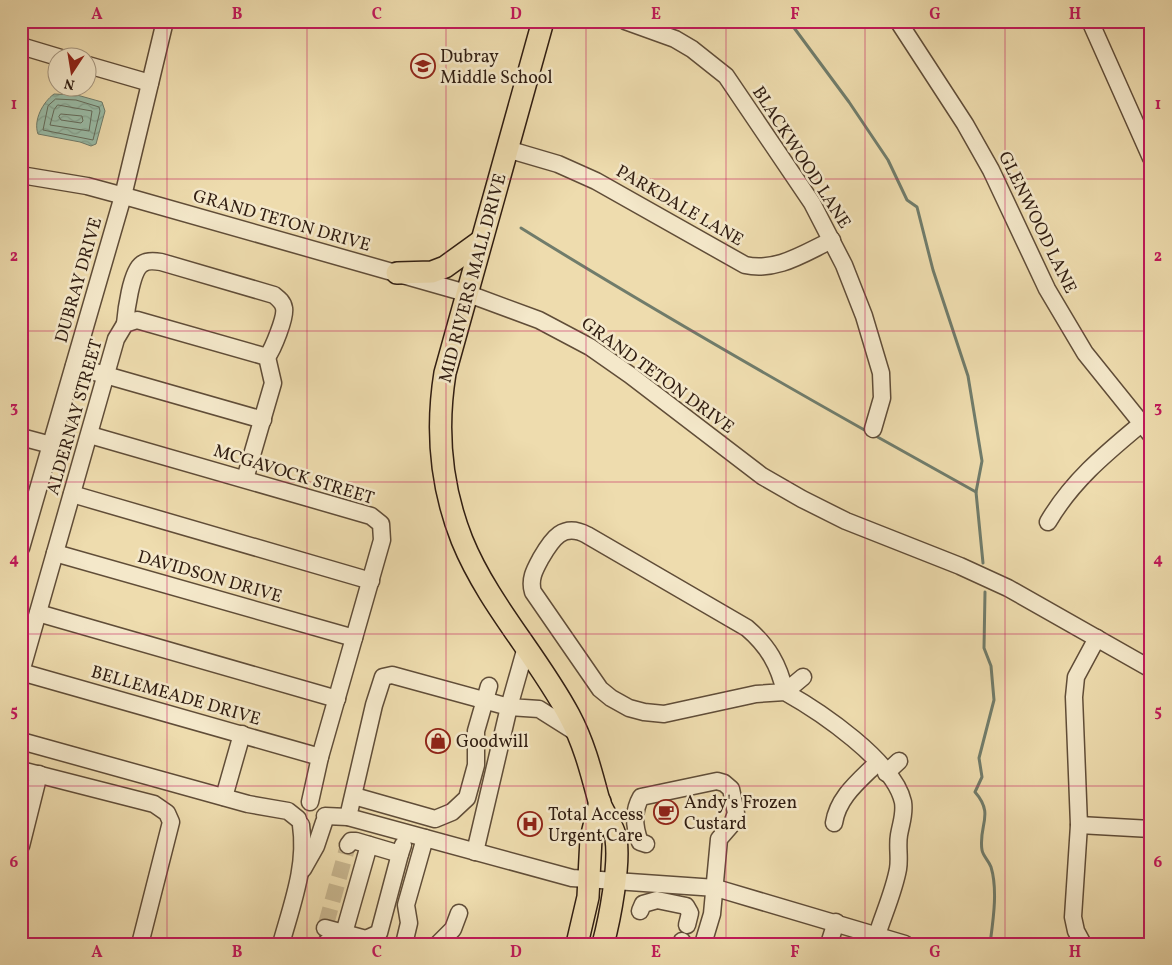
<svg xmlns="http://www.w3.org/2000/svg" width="1172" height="965" viewBox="0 0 1172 965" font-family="Vollkorn,serif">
<defs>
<pattern id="water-waves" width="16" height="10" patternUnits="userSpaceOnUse" patternTransform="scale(1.25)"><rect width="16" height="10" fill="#9abca7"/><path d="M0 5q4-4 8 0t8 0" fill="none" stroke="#85a18f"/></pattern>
</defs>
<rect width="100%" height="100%" fill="#eedcae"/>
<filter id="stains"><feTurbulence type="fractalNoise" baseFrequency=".004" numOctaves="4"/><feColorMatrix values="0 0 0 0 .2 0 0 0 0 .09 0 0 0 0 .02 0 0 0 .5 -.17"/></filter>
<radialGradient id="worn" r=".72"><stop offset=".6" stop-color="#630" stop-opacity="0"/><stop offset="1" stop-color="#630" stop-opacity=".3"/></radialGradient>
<path fill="url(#water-waves)" stroke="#707c6b" d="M54 94 77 95 102 102 105 111 96 144 91 146 80 142 38 134C33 120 43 102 54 94Z"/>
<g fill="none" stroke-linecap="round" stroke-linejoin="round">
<g stroke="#656c5c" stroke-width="1">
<path d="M56 99 76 100 99 107 100 111 93 140 43 130 48 106Z"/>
<path d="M58 105 92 111 89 131 50 125 54 110Z"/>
<path d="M61 114 82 116 83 121 81 123 61 120 59 117Z"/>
</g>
<g stroke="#707c6b" stroke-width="3">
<path d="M789 21 849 102 888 160 907 200 917 207 933 270 968 376 982 461 976 492 983 563"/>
<path d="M521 228C635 299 751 366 868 432"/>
<path d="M874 435 976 492"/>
<path d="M985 592 984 648 991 666 994 700 979 758 982 777 975 792C995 815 978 825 982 850 983 856 989 861 991 867 998 890 993 921 990 944"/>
</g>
<path stroke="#c8b68f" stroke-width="16" stroke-dasharray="16 8" stroke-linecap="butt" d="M326 924 348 845"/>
<defs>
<g id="minor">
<path d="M625 21 675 39 692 49 726 76 812 203 844 265 864 316 881 373 882 398 873 429"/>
<path d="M898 21 965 124 991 170 1047 289 1085 353 1151 435"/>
<path d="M1090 21 1151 158"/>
<path d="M21 46 61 58"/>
<path d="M88 65 150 83"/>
<path d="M507 149 558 164 596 181 745 265C777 272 804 253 832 240"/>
<path d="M21 175 87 186 135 199 466 293 539 320 590 347 630 375 762 476 802 499 846 521 960 566 1008 588 1151 669"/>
<path d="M125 324C126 312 131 271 142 264 147 260 155 261 161 262L274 295C279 299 283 302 284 308 286 317 273 349 267 357"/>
<path d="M74 366 263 420"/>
<path d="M90 435 371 516 381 524 382 540 320 757 310 802"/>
<path d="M21 437 51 445"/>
<path d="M72 494 371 581"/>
<path d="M1048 522C1072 481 1105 454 1141 424"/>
<path d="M21 548 123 196 165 21"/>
<path d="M55 553 354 638"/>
<path d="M38 613 337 699"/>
<path d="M526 647 509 707 539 709 577 733"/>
<path d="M21 672 116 339 125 324 137 320 267 357 273 383 245 479"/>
<path d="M21 672 320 757"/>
<path d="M803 677 785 692 756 694 664 714 644 712 629 708 611 698 600 689 533 592C529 579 535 569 541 558 552 539 563 522 587 535L747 628C768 646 779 665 785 692 819 711 894 761 903 802 905 814 901 823 899 835 897 846 900 858 898 869 894 891 884 913 877 935"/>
<path d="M21 741 248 804 288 811 298 819"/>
<path d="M21 770 154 804 167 813 171 822 140 944"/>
<path d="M886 773 899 761"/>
<path d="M354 796 435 819 452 812 467 798 476 765V731L489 686"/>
<path d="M224 797 242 734"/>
<path d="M325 816 348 817 572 878 716 888 905 944"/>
<path d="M348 817 374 705 383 677 392 675 509 707 475 852"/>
<path d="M834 823C838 797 859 781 877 763"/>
<path d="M1079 825 1151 829"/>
<path d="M646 844 640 842C634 827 633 811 641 797L717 781 724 783 731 789 736 813 732 824 719 839 712 914 703 944"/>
<path d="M348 845 351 841H356L400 854 403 845"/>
<path d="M21 846 39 774"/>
<path d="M303 869 316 846 324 822"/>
<path d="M640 911 643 904 657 900 686 906 690 913 687 925"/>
<path d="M325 928 366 939 379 933 400 854"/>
<path d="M344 933 369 845"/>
<path d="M326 943 332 939 350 944"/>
<path d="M281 944C292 904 307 866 301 825"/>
<path d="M404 944 409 923 406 905 425 838"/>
<path d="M438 944 453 929 459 913"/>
<path d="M681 944 682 941"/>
<path d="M829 944 836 922"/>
<path d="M1083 944 1076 931 1073 917 1079 825 1074 697 1076 677 1097 638"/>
</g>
<g id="major">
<path d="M543 21 445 373C436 429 441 487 462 540 488 604 537 655 569 715 584 743 591 771 599 801 603 813 614 826 616 839 620 865 610 918 603 944"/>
<path d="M397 273 432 272 445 267 481 241"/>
<path d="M577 944 588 897 591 838 600 802"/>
</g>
</defs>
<use href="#minor" stroke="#604d38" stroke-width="19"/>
<use href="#major" stroke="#301d11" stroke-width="24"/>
<use href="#minor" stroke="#f4e8ca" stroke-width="16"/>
<use href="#major" stroke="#eedcae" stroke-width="21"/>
</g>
<path fill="none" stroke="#c2185b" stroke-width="1" stroke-opacity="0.55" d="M167 21V944M307 21V944M446 21V944M586 21V944M726 21V944M865 21V944M1005 21V944M21 179H1151M21 331H1151M21 482H1151M21 634H1151M21 786H1151"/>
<defs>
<symbol id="school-ring" viewBox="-11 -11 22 22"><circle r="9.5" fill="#f4e8ca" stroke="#8f2418" stroke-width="1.5"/><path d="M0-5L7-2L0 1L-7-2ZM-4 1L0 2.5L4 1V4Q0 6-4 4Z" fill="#8f2418"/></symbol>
<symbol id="shop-ring" viewBox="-11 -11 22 22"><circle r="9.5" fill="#f4e8ca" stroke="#8f2418" stroke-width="1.5"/><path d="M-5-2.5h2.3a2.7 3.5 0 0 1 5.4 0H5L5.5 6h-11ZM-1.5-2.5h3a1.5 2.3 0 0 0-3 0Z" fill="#8f2418"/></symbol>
<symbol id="cafe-ring" viewBox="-11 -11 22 22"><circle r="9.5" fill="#f4e8ca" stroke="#8f2418" stroke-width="1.5"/><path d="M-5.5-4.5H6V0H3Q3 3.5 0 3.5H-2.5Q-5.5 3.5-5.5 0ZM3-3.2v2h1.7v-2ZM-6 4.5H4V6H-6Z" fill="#8f2418"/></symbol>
<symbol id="hospital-ring" viewBox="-11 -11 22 22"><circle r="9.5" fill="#f4e8ca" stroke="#8f2418" stroke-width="1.5"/><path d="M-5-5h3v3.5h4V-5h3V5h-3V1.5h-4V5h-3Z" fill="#8f2418"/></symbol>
</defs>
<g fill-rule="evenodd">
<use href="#school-ring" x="409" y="52" width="28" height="28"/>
<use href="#shop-ring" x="424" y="727" width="28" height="28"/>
<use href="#cafe-ring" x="652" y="798" width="28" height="28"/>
<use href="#hospital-ring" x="516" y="810" width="28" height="28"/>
</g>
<g text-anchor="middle" stroke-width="5" stroke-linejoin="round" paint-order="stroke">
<g font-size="18" fill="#301d11" stroke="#f4e8ca" text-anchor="start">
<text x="440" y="62">Dubray<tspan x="440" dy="21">Middle School</tspan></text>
<text x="456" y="747">Goodwill</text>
<text x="684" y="808">Andy's Frozen<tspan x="684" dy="21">Custard</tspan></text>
<text x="548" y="820">Total Access<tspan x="548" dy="21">Urgent Care</tspan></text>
</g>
<g font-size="18" fill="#301d11" stroke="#f4e8ca">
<text transform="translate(802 157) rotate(57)" y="6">BLACKWOOD LANE</text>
<text transform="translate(680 205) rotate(30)" y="6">PARKDALE LANE</text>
<text transform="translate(282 220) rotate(16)" y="6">GRAND TETON DRIVE</text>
<text transform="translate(1038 222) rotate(64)" y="6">GLENWOOD LANE</text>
<text transform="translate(472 278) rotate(-75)" y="6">MID RIVERS MALL DRIVE</text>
<text transform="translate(78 280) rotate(-74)" y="6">DUBRAY DRIVE</text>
<text transform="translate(658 375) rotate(36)" y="6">GRAND TETON DRIVE</text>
<text transform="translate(74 417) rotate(-74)" y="6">ALDERNAY STREET</text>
<text transform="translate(294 474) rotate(17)" y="6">MCGAVOCK STREET</text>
<text transform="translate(210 576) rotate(16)" y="6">DAVIDSON DRIVE</text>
<text transform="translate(176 695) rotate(16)" y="6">BELLEMEADE DRIVE</text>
</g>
</g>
<rect width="1172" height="965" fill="none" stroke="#eedcae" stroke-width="55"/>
<g transform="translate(72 72) rotate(192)"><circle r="24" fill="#f4e8ca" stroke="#a69780"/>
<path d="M0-4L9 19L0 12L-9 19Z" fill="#8f2418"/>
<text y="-8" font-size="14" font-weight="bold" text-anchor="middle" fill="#301d11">N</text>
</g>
<rect x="28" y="28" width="1116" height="910" fill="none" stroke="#c2185b" stroke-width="2"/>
<g font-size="16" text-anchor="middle" font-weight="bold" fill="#c2185b">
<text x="97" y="19">A</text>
<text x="237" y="19">B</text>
<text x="377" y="19">C</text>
<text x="516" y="19">D</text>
<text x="656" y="19">E</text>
<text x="795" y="19">F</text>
<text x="935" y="19">G</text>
<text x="1075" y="19">H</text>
<text x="14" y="109">1</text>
<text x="1158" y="109">1</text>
<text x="14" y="261">2</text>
<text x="1158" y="261">2</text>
<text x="14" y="412">3</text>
<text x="1158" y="412">3</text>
<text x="14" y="564">4</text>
<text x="1158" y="564">4</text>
<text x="14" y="716">5</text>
<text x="1158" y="716">5</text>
<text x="14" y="867">6</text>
<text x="1158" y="867">6</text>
<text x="97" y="957">A</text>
<text x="237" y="957">B</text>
<text x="377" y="957">C</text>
<text x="516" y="957">D</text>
<text x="656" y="957">E</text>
<text x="795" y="957">F</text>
<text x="935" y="957">G</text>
<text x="1075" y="957">H</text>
</g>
<rect width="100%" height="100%" filter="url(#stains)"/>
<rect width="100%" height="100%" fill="url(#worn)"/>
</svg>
